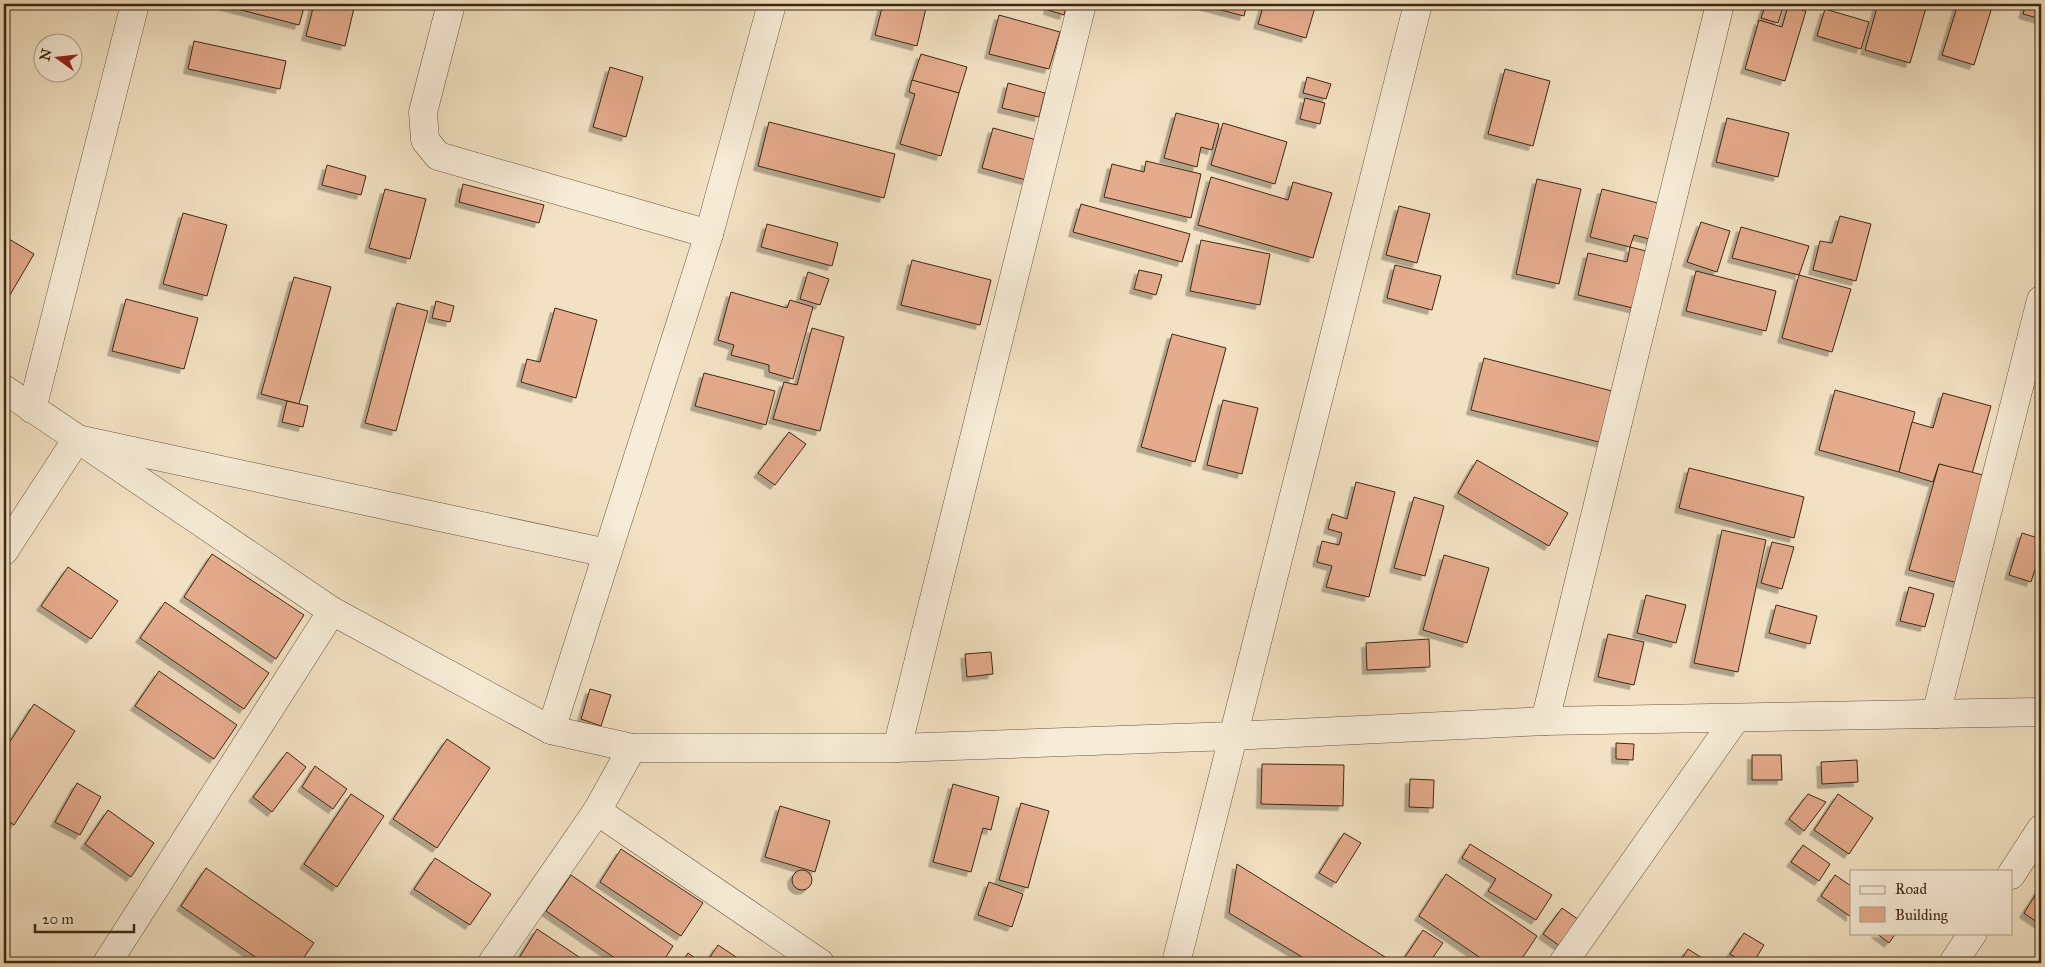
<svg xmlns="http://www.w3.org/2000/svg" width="2045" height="967" viewBox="0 0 2045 967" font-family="'IM FELL Great Primer',serif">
<defs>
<filter id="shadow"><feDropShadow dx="-4.5" dy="4.5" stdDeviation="0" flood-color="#0004"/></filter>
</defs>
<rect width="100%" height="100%" fill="#f2e1c2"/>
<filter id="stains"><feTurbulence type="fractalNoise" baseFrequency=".004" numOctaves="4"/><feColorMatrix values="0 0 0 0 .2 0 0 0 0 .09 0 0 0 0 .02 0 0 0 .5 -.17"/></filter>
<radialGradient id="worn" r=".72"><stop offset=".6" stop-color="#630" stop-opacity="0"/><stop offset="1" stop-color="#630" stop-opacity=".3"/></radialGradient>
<g fill="#e5ab8d" stroke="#3d2812" filter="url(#shadow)">
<path d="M218 4H305L299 25Z"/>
<path d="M314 4H355L345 46 306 36Z"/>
<path d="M883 4H927L917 46 875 35Z"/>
<path d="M1049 4H1067L1064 15 1048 10Z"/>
<path d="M1198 4H1247L1244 16Z"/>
<path d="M1264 4H1316L1306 38 1258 24Z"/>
<path d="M1766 4H1784L1778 23 1761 18Z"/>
<path d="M1878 4H1912L1926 8 1910 63 1865 50Z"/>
<path d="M1958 4H1993L1974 65 1942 55Z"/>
<path d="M2026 4H2041V19L2023 14Z"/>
<path d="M1788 6 1806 11 1785 81 1745 69 1759 20 1782 27Z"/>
<path d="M1825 9 1869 22 1861 49 1817 36Z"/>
<path d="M999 15 1060 32 1049 69 989 54Z"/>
<path d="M194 41 286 61 280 89 188 69Z"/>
<path d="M921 54 967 67 959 93 912 81Z"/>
<path d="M610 67 643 77 626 137 593 127Z"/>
<path d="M1505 69 1550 81 1533 146 1488 134Z"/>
<path d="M1307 77 1331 84 1326 99 1303 93Z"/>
<path d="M912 80 959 93 941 156 900 144 915 94 909 92Z"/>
<path d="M1008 83 1045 93 1039 117 1002 108Z"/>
<path d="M1305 98 1325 103 1320 124 1300 119Z"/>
<path d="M1176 113 1219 124 1212 150 1201 147 1197 167 1164 158Z"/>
<path d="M1727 118 1789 133 1778 177 1716 162Z"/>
<path d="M769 122 895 154 884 198 758 166Z"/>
<path d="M1223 123 1287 142 1275 184 1211 165Z"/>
<path d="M993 128 1037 140 1026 180 982 168Z"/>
<path d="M1146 161 1201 174 1191 218 1104 197 1112 164 1144 172Z"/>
<path d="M327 165 366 176 361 195 322 185Z"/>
<path d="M1211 177 1288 200 1293 182 1332 193 1313 258 1198 225Z"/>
<path d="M1537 179 1581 189 1559 284 1516 274Z"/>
<path d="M463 184 544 205 539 223 459 202Z"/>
<path d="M385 189 426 199 410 259 369 248Z"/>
<path d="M1602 189 1662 204 1653 240 1634 235 1630 247 1590 237Z"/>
<path d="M1081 204 1190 234 1182 262 1073 232Z"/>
<path d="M1399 206 1430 214 1417 263 1386 255Z"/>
<path d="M183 213 227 225 207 296 163 284Z"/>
<path d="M1840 216 1871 224 1856 281 1813 270 1820 241 1832 243Z"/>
<path d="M1701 222 1730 231 1717 272 1687 262Z"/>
<path d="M767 224 838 243 832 266 761 247Z"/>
<path d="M1741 227 1809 246 1799 275 1732 258Z"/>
<path d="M4 236 34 254 4 305Z"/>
<path d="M1201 240 1270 254 1260 305 1190 291Z"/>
<path d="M1630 247 1650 252 1637 309 1578 295 1588 253 1627 262Z"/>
<path d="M912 260 991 280 980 325 901 305Z"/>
<path d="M1395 265 1441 276 1432 310 1387 298Z"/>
<path d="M1139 270 1162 275 1156 295 1134 289Z"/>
<path d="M1696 271 1776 291 1766 331 1686 311Z"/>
<path d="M808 272 829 279 820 305 800 299Z"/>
<path d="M1799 275 1851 289 1832 352 1782 338Z"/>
<path d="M294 277 331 287 299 404 261 394Z"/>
<path d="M731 292 787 308 790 300 813 307 793 379 769 372V365L731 355 734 345 718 340Z"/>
<path d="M126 299 198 318 184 369 112 351Z"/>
<path d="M436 301 454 306 450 322 432 318Z"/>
<path d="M397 303 428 311 396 431 365 423Z"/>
<path d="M555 308 597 320 576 398 521 382 527 359 540 362Z"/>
<path d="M812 328 844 337 820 431 773 419 784 382 797 385Z"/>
<path d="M1172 334 1226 348 1195 462 1141 447Z"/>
<path d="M1484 358 1616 392 1603 443 1471 410Z"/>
<path d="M704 373 775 391 766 425 695 406Z"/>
<path d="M1835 390 1915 412 1899 472 1819 450Z"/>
<path d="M1943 393 1991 406 1972 474 1939 464 1933 482 1899 472 1912 422 1933 428Z"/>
<path d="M1223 400 1258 408 1242 474 1207 465Z"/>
<path d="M287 401 308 406 303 427 282 422Z"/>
<path d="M789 432 806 444 775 485 758 473Z"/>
<path d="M1477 460 1568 513 1549 546 1458 493Z"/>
<path d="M1939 464 1987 476 1958 583 1909 570Z"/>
<path d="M1689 468 1804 497 1794 538 1679 508Z"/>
<path d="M1356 482 1395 492 1369 597 1326 587 1332 566 1317 562 1322 541 1339 545 1342 533 1328 529 1332 514 1347 519Z"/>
<path d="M1414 497 1444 506 1425 576 1394 568Z"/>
<path d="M1722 530 1766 540 1738 672 1694 663Z"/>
<path d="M2022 533 2041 539V551L2031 582 2009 575Z"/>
<path d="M1772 542 1794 547 1782 589 1761 583Z"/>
<path d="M212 554 304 615 276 659 184 597Z"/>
<path d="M1444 555 1489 568 1467 643 1423 630Z"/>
<path d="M68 567 118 601 91 639 41 606Z"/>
<path d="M1909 587 1934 594 1925 627 1900 621Z"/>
<path d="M1646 595 1686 605 1676 643 1637 633Z"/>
<path d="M165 602 269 673 244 709 140 638Z"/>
<path d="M1776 605 1817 616 1810 644 1769 633Z"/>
<path d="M1608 634 1644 642 1634 685 1598 677Z"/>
<path d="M1429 639 1430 667 1367 670 1366 643Z"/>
<path d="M991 652 993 674 967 677 965 654Z"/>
<path d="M159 671 237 725 214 759 135 706Z"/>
<path d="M590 689 611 695 601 726 581 719Z"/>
<path d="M34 704 75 731 14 825 4 818V751Z"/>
<path d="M447 739 490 768 437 848 393 819Z"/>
<path d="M1616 743 1634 744 1633 760 1616 759Z"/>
<path d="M287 752 306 767 272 812 253 797Z"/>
<path d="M1752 755H1781L1782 780H1752Z"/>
<path d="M1857 760 1858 782 1822 784 1821 762Z"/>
<path d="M1262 764 1344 765 1343 806 1261 804Z"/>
<path d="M315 766 347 789 333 809 302 787Z"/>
<path d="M1410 779 1434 780 1433 808 1409 807Z"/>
<path d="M77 783 101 797 80 835 55 822Z"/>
<path d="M953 784 999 797 991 830 983 828 971 872 933 862Z"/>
<path d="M351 794 384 816 337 887 304 864Z"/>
<path d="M1808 794 1826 802 1804 831 1789 819Z"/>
<path d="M1838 794 1873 818 1849 854 1814 830Z"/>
<path d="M1021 803 1049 811 1028 888 999 880Z"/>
<path d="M780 806 830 821 815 872 765 857Z"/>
<path d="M108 810 154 843 131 877 85 844Z"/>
<path d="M1344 833 1361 843 1336 883 1319 873Z"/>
<path d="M1470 844 1552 895 1536 920 1488 891 1496 879 1462 858Z"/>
<path d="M1803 845 1830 864 1819 881 1791 862Z"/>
<path d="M621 849 703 903 681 936 600 882Z"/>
<path d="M435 858 491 894 470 925 414 889Z"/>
<path d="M1237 864 1393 962 1312 963 1229 913Z"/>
<path d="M206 868 314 943 300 963H264L181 906Z"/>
<circle cx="802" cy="880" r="10"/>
<path d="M1446 874 1537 936 1519 963H1488L1419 916Z"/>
<path d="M571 875 673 946 662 963H622L546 911Z"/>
<path d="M1835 875 1851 886V917L1821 896Z"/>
<path d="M989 882 1023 894 1012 927 978 915Z"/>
<path d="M2041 886V925L2024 913Z"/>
<path d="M1562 908 1579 920 1560 946 1543 934Z"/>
<path d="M537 929 588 963H516Z"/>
<path d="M1423 930 1443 943 1429 963H1401Z"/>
<path d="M1744 933 1764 945 1753 963H1744L1730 954Z"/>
<path d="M1876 933H1896L1889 943Z"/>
<path d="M718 945 745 963H706Z"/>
<path d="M1688 949 1710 963H1679Z"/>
<path d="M688 953 702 963H681Z"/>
</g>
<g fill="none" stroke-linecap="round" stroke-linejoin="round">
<defs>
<g id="minor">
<path d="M451 4 423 112 425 140 438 156 709 234"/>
<path d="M4 389 332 611 551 730 632 748H897L1232 736 1545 721 2041 712"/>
<path d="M32 409 135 4"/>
<path d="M4 551 77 439 607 553"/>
<path d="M1936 714 2041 300"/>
<path d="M1545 721 1720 4"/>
<path d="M551 730 709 234 772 4"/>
<path d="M897 748 1082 4"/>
<path d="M597 811 820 963"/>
<path d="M2011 875 2041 829"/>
<path d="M107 963 332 611"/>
<path d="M492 963 597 811 632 748"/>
<path d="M1176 963 1418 4"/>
<path d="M1563 963 1736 718"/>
<path d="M1953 963 1973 933"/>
</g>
</defs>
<use href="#minor" stroke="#6a563e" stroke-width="29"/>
<use href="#minor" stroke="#f7ecd7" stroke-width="28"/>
</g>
<rect width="2045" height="967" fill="none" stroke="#f2e1c2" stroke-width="20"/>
<rect x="5" y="5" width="2035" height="957" fill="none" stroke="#3d2812" stroke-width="2.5"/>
<rect x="10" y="10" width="2025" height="947" fill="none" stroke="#3d2812"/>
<rect x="1850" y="870" width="162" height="65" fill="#f7ecd7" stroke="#ad9e88"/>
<rect x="1860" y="886" width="25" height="8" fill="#f7ecd7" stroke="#ad9e88"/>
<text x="1895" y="894" font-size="15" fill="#3d2812">Road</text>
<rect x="1860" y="907" width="25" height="15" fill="#e5ab8d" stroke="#ad9e88"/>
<text x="1895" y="920" font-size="15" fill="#3d2812">Building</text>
<g transform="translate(58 58) rotate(285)"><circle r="24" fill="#f7ecd7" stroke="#ad9e88"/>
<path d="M0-4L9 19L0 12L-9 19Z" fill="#8f2418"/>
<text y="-8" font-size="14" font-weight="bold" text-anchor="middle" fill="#3d2812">N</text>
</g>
<path d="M35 924v8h99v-8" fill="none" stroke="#3d2812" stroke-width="2.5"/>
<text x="42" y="924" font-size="15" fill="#3d2812" stroke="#f7ecd7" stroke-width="4" paint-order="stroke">20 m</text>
<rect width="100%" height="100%" filter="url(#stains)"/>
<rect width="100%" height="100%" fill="url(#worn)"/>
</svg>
